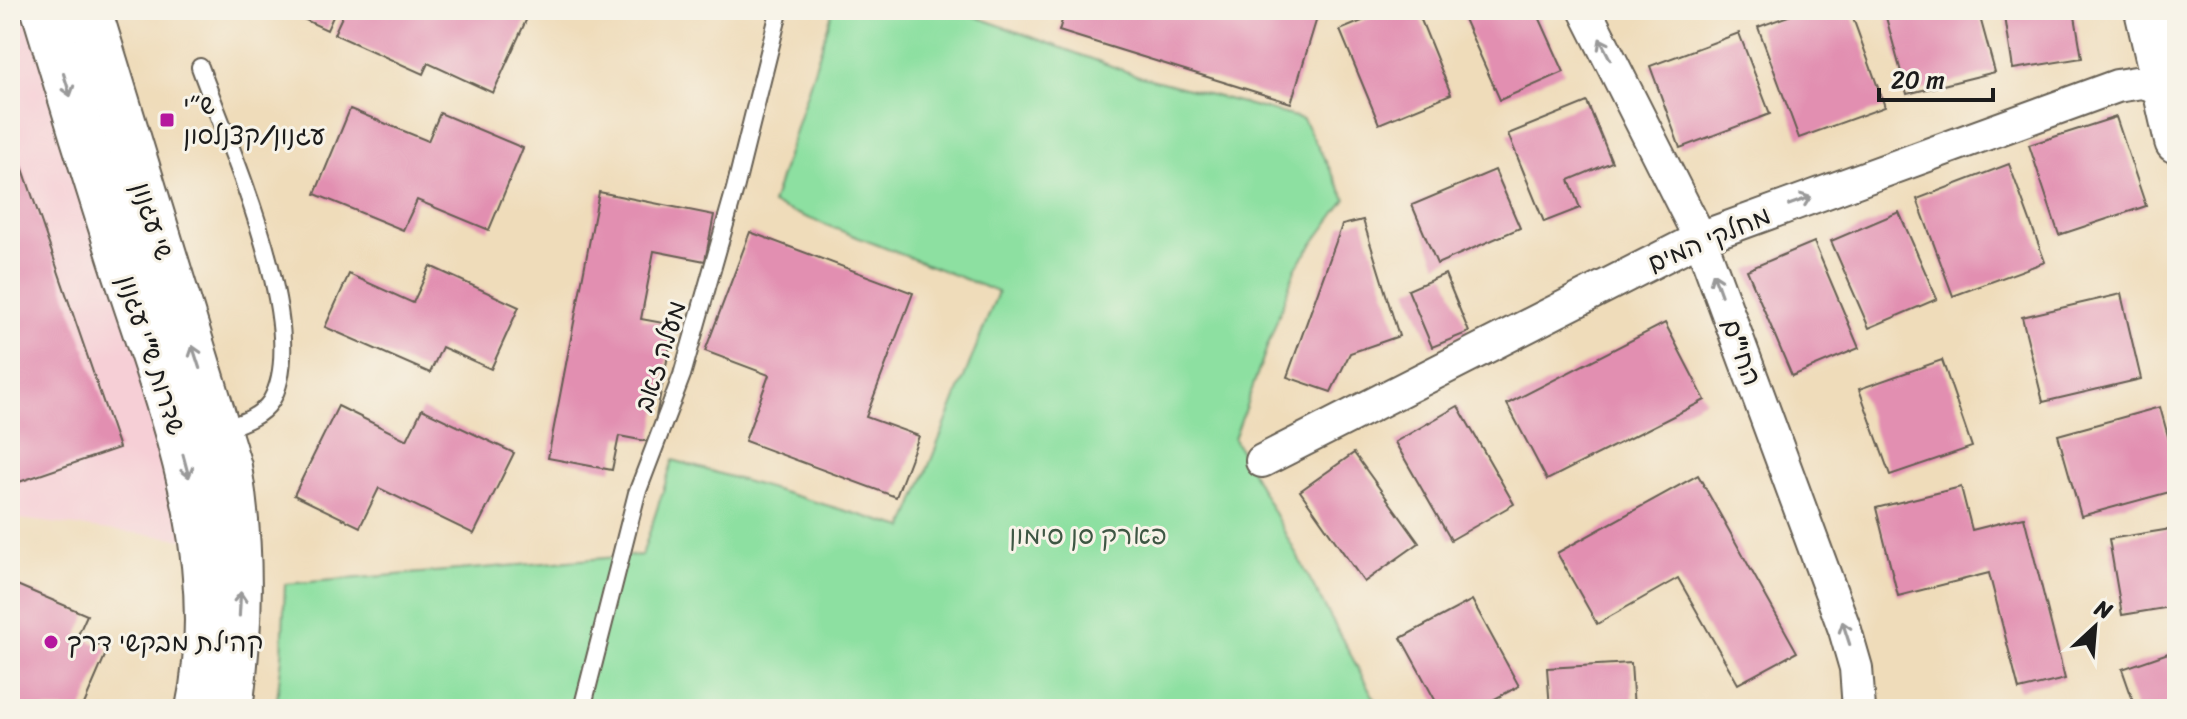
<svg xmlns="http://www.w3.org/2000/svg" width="2187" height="719" viewBox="0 0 2187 719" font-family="Sriracha,'Playpen Sans Hebrew',sans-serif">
<rect width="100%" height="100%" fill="#f7f3e8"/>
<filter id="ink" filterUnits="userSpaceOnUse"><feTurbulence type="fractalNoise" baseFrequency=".0125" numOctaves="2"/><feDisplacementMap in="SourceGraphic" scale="16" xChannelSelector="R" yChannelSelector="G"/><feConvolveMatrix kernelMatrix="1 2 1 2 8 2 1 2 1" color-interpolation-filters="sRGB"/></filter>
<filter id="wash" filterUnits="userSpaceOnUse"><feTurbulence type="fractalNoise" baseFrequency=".006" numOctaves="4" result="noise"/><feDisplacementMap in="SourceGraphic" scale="32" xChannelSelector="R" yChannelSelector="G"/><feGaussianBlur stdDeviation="1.8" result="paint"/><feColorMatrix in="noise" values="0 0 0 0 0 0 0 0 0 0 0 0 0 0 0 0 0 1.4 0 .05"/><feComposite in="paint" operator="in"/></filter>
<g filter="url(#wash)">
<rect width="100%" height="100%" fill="#efdcba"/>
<path fill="#f6cfd6" d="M10 10H46L201 541 10 518Z"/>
<path fill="#8de0a1" stroke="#547e5e" stroke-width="2" d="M833 10H957L1139 76 1303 119 1346 199 1296 267 1234 439 1380 709H276L282 657 285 584 642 555 673 460 904 528 998 292 772 204Z"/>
<g id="blocks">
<g fill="#e28fb1">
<path d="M263 10H336L327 30 284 10 281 18Z"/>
<path d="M345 10H515L528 16 493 93 428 63 423 74 334 34Z"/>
<path d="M1065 10H1292L1317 18 1291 103 1059 31Z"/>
<path d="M1389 10H1417L1451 94 1379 124 1340 30Z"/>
<path d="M1460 10H1536L1564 72 1500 100Z"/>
<path d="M1805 10H1850L1885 107 1799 138 1758 27Z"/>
<path d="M1884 10H1978L1995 72 1907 94Z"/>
<path d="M2004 10H2074L2082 58 2013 69Z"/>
<path d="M1739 33 1770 114 1680 148 1650 66Z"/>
<path d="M1587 102 1612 162 1569 180 1580 208 1544 222 1508 134Z"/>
<path d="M350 109 428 141 440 113 523 148 489 230 417 200 403 230 315 194Z"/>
<path d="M2116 117 2146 206 2059 235 2029 145Z"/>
<path d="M10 131 119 448 10 485Z"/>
<path d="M2009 164 2045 262 1953 296 1917 199Z"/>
<path d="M1495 170 1520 228 1437 264 1412 205Z"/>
<path d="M599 192 714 215 705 261 654 251 641 319 674 325 651 442 619 436 612 470 548 458Z"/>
<path d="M1899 212 1937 299 1869 328 1831 241Z"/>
<path d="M1363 220 1399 336 1350 353 1331 392 1287 377 1342 225Z"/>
<path d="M750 232 913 293 866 417 919 436 896 497 745 441 769 375 705 351Z"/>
<path d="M1814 242 1859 348 1792 376 1747 270Z"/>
<path d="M430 266 519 307 491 369 442 347 430 373 325 327 349 274 413 303Z"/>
<path d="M1445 274 1469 332 1432 347 1408 290Z"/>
<path d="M2121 294 2141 379 2043 402 2022 317Z"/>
<path d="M1665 323 1705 400 1547 480 1507 404Z"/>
<path d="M1942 360 1972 447 1890 475 1859 389Z"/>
<path d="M338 406 407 440 422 409 514 453 474 534 379 488 360 527 294 495Z"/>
<path d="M1458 406 1514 504 1451 540 1395 442Z"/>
<path d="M2160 407 2177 469V490L2081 516 2058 435Z"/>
<path d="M1354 453 1419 543 1364 582 1300 491Z"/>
<path d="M1698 475 1797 652 1738 684 1678 578 1597 624 1557 553Z"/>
<path d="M1961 487 1972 530 2024 517 2065 679 2019 690 1989 573 1898 596 1876 508Z"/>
<path d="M2177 528V606L2122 615 2109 539Z"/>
<path d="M10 582 87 615 78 635 108 649 82 709H10Z"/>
<path d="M1472 600 1519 686 1476 709H1440L1401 638Z"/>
<path d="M2177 650V709H2136L2122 669Z"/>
<path d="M1631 663 1634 709H1550L1547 668Z"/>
</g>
</g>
</g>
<g filter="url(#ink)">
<use href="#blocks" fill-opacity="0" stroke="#665f53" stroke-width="2"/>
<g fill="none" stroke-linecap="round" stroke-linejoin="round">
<defs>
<g id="lane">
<path d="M200 67C227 142 313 330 271 401 260 418 238 424 219 431"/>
<path d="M582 709 637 493 682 375 735 189 778 16"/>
</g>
<g id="street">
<path d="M1585 10 1700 238 1845 630 1856 668 1859 709"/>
<path d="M1262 461 1700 238 2117 86 2142 82 2167 89"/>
</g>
<g id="secondary">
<path d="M44 10C70 97 97 184 125 271 171 411 230 559 198 709"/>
<path d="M89 10 229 467C243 549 241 626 230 709"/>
<path d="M2147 10 2177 141"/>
</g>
</defs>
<use href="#lane" stroke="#665f53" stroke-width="20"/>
<use href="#street" stroke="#665f53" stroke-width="36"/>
<use href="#secondary" stroke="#665f53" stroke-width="48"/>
<use href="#lane" stroke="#fff" stroke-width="16"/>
<use href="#street" stroke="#fff" stroke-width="32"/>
<use href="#secondary" stroke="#fff" stroke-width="44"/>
</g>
<defs><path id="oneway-shaft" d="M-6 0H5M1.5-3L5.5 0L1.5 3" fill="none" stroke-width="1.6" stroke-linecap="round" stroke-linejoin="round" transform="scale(2)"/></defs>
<g stroke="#999">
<use href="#oneway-shaft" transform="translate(1605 49) rotate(-117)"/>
<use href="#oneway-shaft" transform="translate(67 85) rotate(73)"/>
<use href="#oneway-shaft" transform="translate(1800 201) rotate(-20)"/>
<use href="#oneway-shaft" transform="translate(1717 284) rotate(-110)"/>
<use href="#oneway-shaft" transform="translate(196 357) rotate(-108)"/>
<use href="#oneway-shaft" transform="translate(186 466) rotate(75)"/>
<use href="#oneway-shaft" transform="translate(240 604) rotate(-87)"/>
<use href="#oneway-shaft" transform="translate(1846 633) rotate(-108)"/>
</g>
</g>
<g fill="#b5179e" stroke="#f7f3e8" stroke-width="3">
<rect x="159" y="112" width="16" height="16" rx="4"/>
<circle cx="51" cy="642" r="8"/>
</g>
<g text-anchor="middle" stroke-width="6" stroke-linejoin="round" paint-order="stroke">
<g font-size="26" fill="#1c1c1c" stroke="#f7f3e8" text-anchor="start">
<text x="183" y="114">ש״י<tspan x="183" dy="30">עגנון/קצנלסון</tspan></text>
<text x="67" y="651">קהילת מבקשי דרך</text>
</g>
<g font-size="26" fill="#1c1c1c" stroke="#f7f3e8">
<text transform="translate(153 221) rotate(72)" y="9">שי עגנון</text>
<text transform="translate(1709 239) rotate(-23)" y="9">מחלקי המים</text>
<text transform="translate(1742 352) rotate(70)" y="9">החי"ם</text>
<text transform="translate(152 355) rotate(72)" y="9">שדרות ש"י עגנון</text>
<text transform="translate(660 356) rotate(-72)" y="9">מעלה זאב</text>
</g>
<g font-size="26" fill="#3e5744" stroke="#f7f3e8">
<text x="1088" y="544">פארק סן סימון</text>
</g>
</g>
<rect width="2187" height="719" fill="none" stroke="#f7f3e8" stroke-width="40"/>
<g transform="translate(2095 627) rotate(26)" stroke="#f7f3e8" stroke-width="6" paint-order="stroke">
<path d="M0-6L14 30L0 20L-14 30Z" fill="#1c1c1c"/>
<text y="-12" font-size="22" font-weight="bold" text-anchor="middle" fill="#1c1c1c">N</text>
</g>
<path d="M1879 88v12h114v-12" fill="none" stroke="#1c1c1c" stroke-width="4"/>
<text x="1891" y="88" font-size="24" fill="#1c1c1c" stroke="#f7f3e8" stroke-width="6" paint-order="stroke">20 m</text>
</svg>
